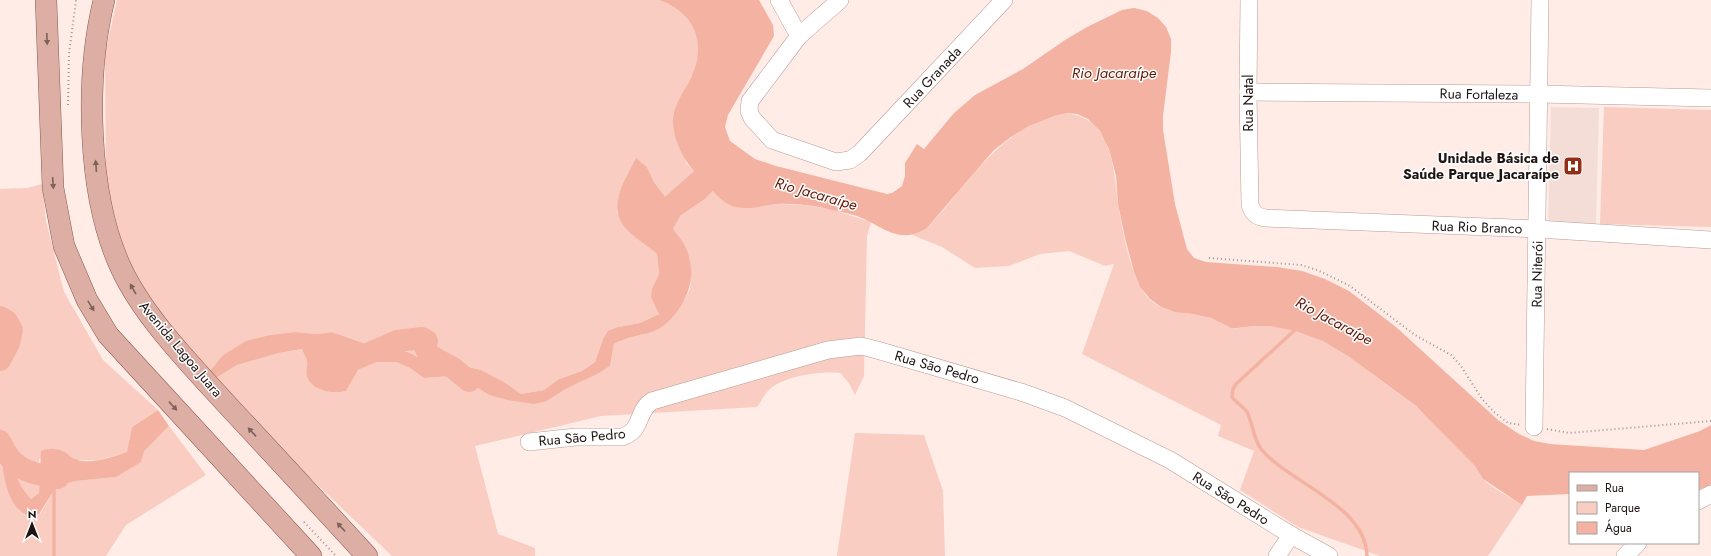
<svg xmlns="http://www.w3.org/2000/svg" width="1711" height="556" viewBox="0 0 1711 556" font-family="Jost,sans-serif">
<rect width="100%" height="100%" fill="#ffece7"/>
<path fill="#f5ddd7" d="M1551 107 1599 108 1596 225 1548 224Z"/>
<g fill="#f9cdc2">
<path d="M117 0H659L678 8 690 20 697 36 699 53 694 71 686 87V163L694 171 665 198 654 182 647 167 636 159 618 199 617 213 643 242 657 254 659 274 652 289 659 314 640 323 618 327 603 339 595 362 582 371 559 379 544 390 521 394 504 382 481 370 459 365 425 361 410 353 389 346 366 344 332 332 318 334 295 332 270 335 222 356 210 371 158 315 126 255 106 190 105 54Z"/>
<path d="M1604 107 1711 110V227L1600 224Z"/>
<path d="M1065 113C1113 118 1113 166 1118 203 1122 229 1131 282 1150 300 1167 315 1190 311 1210 318 1218 320 1225 327 1234 328 1241 329 1247 326 1254 326 1276 324 1304 331 1324 341 1343 351 1360 364 1376 377 1397 392 1417 406 1436 424 1449 437 1462 451 1474 465 1478 469 1480 475 1483 479 1491 488 1512 498 1522 505L1488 556H1380L1298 527 1240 490 1254 451 1218 436 1221 425 1082 354 1114 264 1105 266 1069 251 1040 254 1009 266 975 268 942 247 912 235 927 228C972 182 997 128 1065 113Z"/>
<path d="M705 183 744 208 779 204 804 205 830 209 871 222 867 236 864 376 855 395 849 383 840 373C820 371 785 376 770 389 765 393 761 402 757 407L601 416 475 446 498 534 535 548V556H392L282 451 216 378 237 365 279 353 302 349C303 353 306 357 307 361 308 366 305 372 307 377 313 392 333 394 346 391L360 367 371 362H396L410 368 424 378 452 376 470 383 489 395 547 401 564 390 581 382 610 366 614 344 622 340 652 332 684 301 690 289 691 278 680 238 672 229 670 218C678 203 691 193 705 183Z"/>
<path d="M42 184 46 221 64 292 103 360 158 410 132 427 127 453 98 460H75L64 452 39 459V493L31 499C23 490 16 481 15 468 15 459 17 448 12 440 10 436 4 432 0 429V189L27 188Z"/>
<path d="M169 426 206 475 126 525 106 556H0V456L6 484 40 514 57 486 76 481 116 477Z"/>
<path d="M855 433 924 435 943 491 945 556H837Z"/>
</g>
<g fill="#f4b3a2">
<path d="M659 0H759L773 25 774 36 728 115 725 127 730 141 755 159 776 166 887 194 892 193 902 186 905 176V163L917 144 924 149 954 113 975 95 1023 69 1065 40 1087 27 1122 10 1134 8 1147 11 1158 18 1166 27 1171 39V52L1163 116V130L1175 204 1187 249 1194 258 1206 262 1277 267 1302 271 1325 279 1349 291 1396 327 1498 420 1519 434 1534 441 1550 444 1644 450 1700 431 1711 425V485L1698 490V473H1570V494L1527 496 1522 505 1483 479 1475 466 1416 406 1348 356 1323 341 1296 331 1270 326H1253L1238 328H1231L1211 318 1193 314 1175 312 1161 307 1150 299 1140 287 1134 272 1125 238 1118 204 1116 176 1109 149 1100 131 1088 119 1077 114 1066 113 1054 116 1029 126 1011 137 994 150 927 228C899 246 883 226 857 216 850 214 843 212 836 211 818 206 797 203 778 204 764 205 750 210 736 207 722 204 715 192 705 183 691 193 678 203 670 218 672 232 678 233 684 244 687 249 689 256 690 262 697 287 676 323 652 332 639 336 626 337 614 344L610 366 599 373 564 390 547 401 534 404 508 400 489 395 470 383 452 376 424 378 410 368 396 362H371L360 367 346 391C333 394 313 392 307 377 305 372 308 366 307 361 306 357 303 353 302 349L279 353 237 365 216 378 210 371 222 356 246 341 270 335 295 332 318 334 332 332 366 344 389 346 410 353 425 361 459 365 481 370 504 382 521 394 544 390 559 379 582 371 595 362 603 339 608 331 618 327 640 323 659 314 651 297 652 289 659 274 657 254C648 246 635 238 626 229 606 206 625 181 636 158L647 167 654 182 665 197 694 171C682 158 672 136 673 118 675 100 689 86 694 70 706 38 691 11 659 0Z"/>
<path d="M158 410 169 426 144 451 141 462 116 477 76 481 57 486 39 514C37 514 33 515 30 515 2 511 0 450 0 429 4 432 10 436 12 440 17 448 15 459 15 468 16 480 23 490 31 499L39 493 41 451C49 448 56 448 65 452 68 454 71 458 75 459 88 465 114 457 127 452L132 427Z"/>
</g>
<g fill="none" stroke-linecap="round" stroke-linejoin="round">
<g stroke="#f4b3a2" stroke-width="3.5">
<path d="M1297 328 1236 384 1233 389 1232 397C1236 403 1243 406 1247 412 1253 424 1253 438 1261 449 1289 483 1366 505 1367 556"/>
<path d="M54 489V556"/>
</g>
<g stroke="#f4b3a2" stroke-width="22">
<path d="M664 222 672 208 697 191 723 164"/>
<path d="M0 317 7 321 12 330 9 343 0 360"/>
<path d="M358 358 397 341 422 338 427 341 425 347 429 355 453 368 469 381"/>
<path d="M0 441C11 469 30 474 58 478"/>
</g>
<defs>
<g id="minor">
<path d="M779 0 799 36"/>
<path d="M840 0 799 36 750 101 749 111 752 118 772 140 836 162 850 160 860 153 1004 0"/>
<path d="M1249 0 1248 92 1250 205C1253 214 1257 217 1266 218L1538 229 1711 240"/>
<path d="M1248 92 1538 94 1711 98"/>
<path d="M1534 427 1540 0"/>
<path d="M529 442 576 437H622C643 431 636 411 652 401L828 350 861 346 877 350 1024 393 1065 408 1170 460 1291 535 1329 556"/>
<path d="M1698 501 1711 494"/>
<path d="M1277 556 1291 535"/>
<path d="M1625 556 1638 543"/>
</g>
<g id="major">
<path d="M46 0 53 188 64 246 87 300 108 335 311 556"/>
<path d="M104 0C85 77 87 195 121 268 144 318 194 368 231 409 277 458 322 507 367 556"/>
</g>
</defs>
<use href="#minor" stroke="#b89b94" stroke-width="18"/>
<use href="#major" stroke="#8b5649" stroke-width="22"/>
<g stroke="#a3938f" stroke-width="2" stroke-dasharray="1 3" stroke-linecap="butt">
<path d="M68 105 69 54 76 0"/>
<path d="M1209 258 1301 265 1317 270 1334 278 1350 286 1415 335 1451 355 1461 366 1482 399 1494 412 1508 423 1521 425"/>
<path d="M1547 429 1569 433 1711 421"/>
<path d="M304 522 336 556"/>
</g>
<use href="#minor" stroke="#fff" stroke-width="17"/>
<use href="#major" stroke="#ddafa4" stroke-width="21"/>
</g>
<defs><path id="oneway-solid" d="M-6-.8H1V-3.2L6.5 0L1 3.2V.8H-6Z"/></defs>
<g fill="#7e625a">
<use href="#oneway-solid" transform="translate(47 39) rotate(88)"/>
<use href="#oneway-solid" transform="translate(96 166) rotate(-94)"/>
<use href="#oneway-solid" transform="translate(53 183) rotate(86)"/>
<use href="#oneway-solid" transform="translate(133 289) rotate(-120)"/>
<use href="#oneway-solid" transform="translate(91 306) rotate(58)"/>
<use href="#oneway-solid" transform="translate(173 406) rotate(47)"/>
<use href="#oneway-solid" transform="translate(252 432) rotate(-133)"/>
<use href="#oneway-solid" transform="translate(341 527) rotate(-133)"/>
</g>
<defs>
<symbol id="hospital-square" viewBox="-11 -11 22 22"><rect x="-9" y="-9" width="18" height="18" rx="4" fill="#952d14" stroke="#fff"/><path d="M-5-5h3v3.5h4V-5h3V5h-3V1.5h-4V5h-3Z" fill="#fff"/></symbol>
</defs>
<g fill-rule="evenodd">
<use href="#hospital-square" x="1562" y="155" width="22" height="22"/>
</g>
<g text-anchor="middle" stroke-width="3" stroke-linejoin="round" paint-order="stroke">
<g font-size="14" fill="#1e1411" stroke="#fff">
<text transform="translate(932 77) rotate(-47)" y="5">Rua Granada</text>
<text transform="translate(1479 94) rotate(1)" y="5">Rua Fortaleza</text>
<text transform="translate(1248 103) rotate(-90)" y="5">Rua Natal</text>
<text transform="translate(1477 227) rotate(2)" y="5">Rua Rio Branco</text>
<text transform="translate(1537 274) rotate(-89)" y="5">Rua Niterói</text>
<text transform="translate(181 349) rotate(50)" y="5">Avenida Lagoa Juara</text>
<text transform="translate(937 367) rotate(16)" y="5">Rua São Pedro</text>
<text transform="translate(582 437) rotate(-5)" y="5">Rua São Pedro</text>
<text transform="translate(1231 498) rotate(32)" y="5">Rua São Pedro</text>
</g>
<g font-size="14" font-weight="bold" fill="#1e1411" stroke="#fff" text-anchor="end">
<text x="1559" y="163">Unidade Básica de<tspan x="1559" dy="16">Saúde Parque Jacaraípe</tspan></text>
</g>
<g font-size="15" font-style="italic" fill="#631806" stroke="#fff">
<text x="1114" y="78">Rio Jacaraípe</text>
<text transform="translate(816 194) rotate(16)" y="5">Rio Jacaraípe</text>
<text transform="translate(1334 321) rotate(28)" y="5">Rio Jacaraípe</text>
</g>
</g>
<rect x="1569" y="472" width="130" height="72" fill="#ffffff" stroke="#a5a1a0"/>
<rect x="1577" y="485" width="20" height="6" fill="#ddafa4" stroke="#a5a1a0"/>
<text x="1605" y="492" font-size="12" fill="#1e1411">Rua</text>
<rect x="1577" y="502" width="20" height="12" fill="#f9cdc2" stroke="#a5a1a0"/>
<text x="1605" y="512" font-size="12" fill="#1e1411">Parque</text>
<rect x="1577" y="522" width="20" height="12" fill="#f4b3a2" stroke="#a5a1a0"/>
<text x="1605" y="532" font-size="12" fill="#1e1411">Água</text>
<g transform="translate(32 524)" stroke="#ffffff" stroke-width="3" paint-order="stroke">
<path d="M0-3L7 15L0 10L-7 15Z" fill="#1e1411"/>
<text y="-6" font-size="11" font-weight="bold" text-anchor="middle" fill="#1e1411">N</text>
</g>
</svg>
